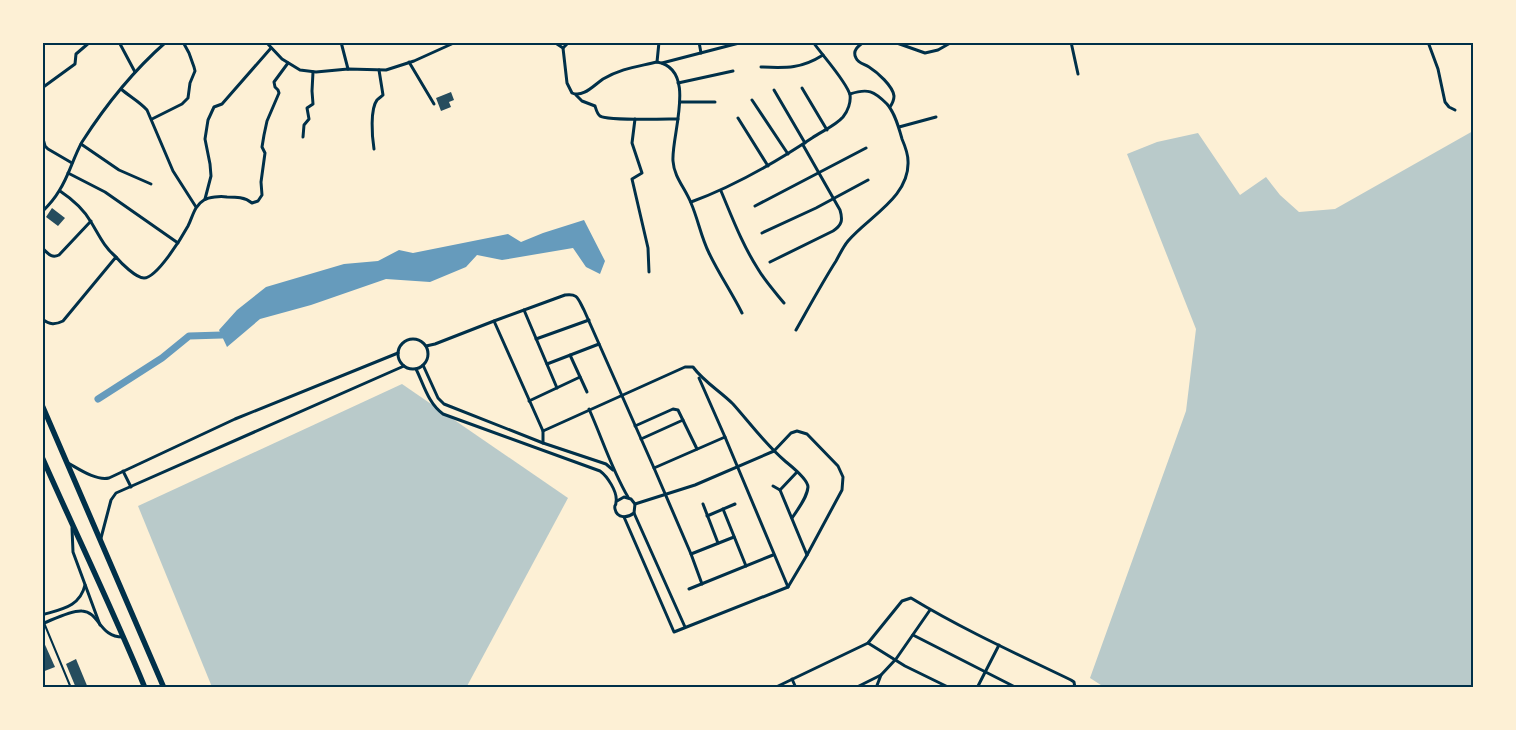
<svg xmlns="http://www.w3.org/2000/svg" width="1516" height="730" viewBox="0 0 1516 730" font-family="'Zilla Slab',serif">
<rect width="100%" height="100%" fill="#fdf0d5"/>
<g fill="#b9caca">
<path d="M1473 131V687H1104L1090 678 1186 411 1196 329 1127 154 1157 142 1198 133 1240 195 1266 177 1280 195 1299 212 1335 209Z"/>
<path d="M402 384 568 498 466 688 212 687 138 506Z"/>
</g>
<path fill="#669bbc" d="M584 220 605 261 600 274 586 267 573 248 502 260 477 255 466 267 430 282 386 279 311 305 260 319 227 347 219 330 237 310 266 287 344 264 378 261 399 250 413 253 508 234 521 242 543 233Z"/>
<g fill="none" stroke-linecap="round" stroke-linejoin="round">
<path stroke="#669bbc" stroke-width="7" d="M98 399 162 358 189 336 222 335"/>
</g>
<g fill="#264d5e">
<path d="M451 92 454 100 449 102 451 107 441 111 436 98Z"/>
<path d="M52 208 65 218 58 226 46 217Z"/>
<path d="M42 638 55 667 42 672Z"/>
<path d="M76 659 88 688H76L66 664Z"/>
</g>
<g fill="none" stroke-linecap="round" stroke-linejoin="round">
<path stroke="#003049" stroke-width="2" d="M42 618 71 688"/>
<g stroke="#003049" stroke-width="3">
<path d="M119 42 135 72"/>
<path d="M266 42 282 59 300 70 316 72 348 69 386 70 414 61 456 42"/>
<path d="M341 42 348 69"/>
<path d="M554 42 563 48 567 83 572 93C583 98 594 85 603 79 622 68 636 67 657 62 698 69 671 135 673 161 674 177 685 188 691 203 698 219 701 237 709 253 719 274 732 293 742 313"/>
<path d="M699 42 701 53"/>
<path d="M864 42C858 46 852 51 856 58 858 63 864 64 869 67 877 72 893 86 894 96 894 101 892 104 890 107"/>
<path d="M894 42 925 53 938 50 952 42"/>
<path d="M1071 42 1078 74"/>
<path d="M1428 42 1438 69 1445 102 1449 107 1455 110"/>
<path d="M563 48 569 42"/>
<path d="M409 62 434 104"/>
<path d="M657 62 659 42"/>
<path d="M662 63 743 42"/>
<path d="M761 67C786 68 801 69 823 55"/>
<path d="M678 83 733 71"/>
<path d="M42 88 75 64 76 54 90 42"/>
<path d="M802 88 827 130"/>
<path d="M121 89C129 96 140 102 147 110L173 171 196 207"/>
<path d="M774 90 805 143"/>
<path d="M576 95 582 101 595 106C596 109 597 114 600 116 606 121 667 119 678 119"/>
<path d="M752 100 788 154"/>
<path d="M680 102H715"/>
<path d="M738 118 768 166"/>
<path d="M152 119 182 104 188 98 190 83 195 71 194 67 189 53 183 42"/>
<path d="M635 119 632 143 642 173 632 179 648 248 649 272"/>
<path d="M899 127 936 117"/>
<path d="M42 135 45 146 48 149 72 163"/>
<path d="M303 137 304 125 309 119 307 108 313 104 312 91 313 72"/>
<path d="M81 144 119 170 151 184"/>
<path d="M374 149C372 137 370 109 377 100 378 99 382 96 383 95L379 70"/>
<path d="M68 173 105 192 178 243"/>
<path d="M60 191C72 199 83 208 91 222 99 235 104 247 116 257"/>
<path d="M721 191C732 217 742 244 758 269 765 281 775 292 784 303"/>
<path d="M205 199 211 176 210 164 205 139 208 120 214 107 222 104 271 48"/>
<path d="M691 202C735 186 773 164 812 138 822 131 835 126 843 117 848 111 851 102 850 95 847 82 822 55 813 42"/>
<path d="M755 206 866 148"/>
<path d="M42 212C48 206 55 198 59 191 69 176 73 158 82 142 105 106 133 71 166 42"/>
<path d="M762 233 816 208 868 180"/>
<path d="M42 248C48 253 51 259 59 255L91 221"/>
<path d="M770 262 833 231C842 225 843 220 840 210L803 145"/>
<path d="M524 310 557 388"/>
<path d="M42 319C50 325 55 325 63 321L116 257C121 263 136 278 144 278 157 278 182 237 188 226 193 216 194 206 204 200 209 197 220 196 227 197 236 197 245 197 252 203L258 201 262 195 261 182 265 153 262 147 264 135 267 121 279 93 278 90 275 87 274 82 288 63"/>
<path d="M494 321 543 431 685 367H693C704 382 720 391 733 404 750 423 765 444 785 461 791 466 808 479 808 487 807 498 798 509 792 518"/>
<path d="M796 330C809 307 822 283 836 261 840 254 843 247 848 241 868 217 910 197 908 161 908 153 905 146 902 139 899 128 895 113 887 104 874 91 868 88 850 94"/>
<path d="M536 339 589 320"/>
<circle cx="413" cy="354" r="15"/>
<path d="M426 346 435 344 494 321 565 295C578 293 578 299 584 310L654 468 691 554 702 584"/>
<path d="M570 355 587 392"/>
<path d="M547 364 599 344"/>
<path d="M423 365 438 398 444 404 543 443 606 464 613 470"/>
<path d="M416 369C424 385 428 403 443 414L600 471C607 476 618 492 616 502 616 507 614 504 615 509 617 519 628 518 634 513L635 504 631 499 624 497 617 501"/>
<path d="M699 378 725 437"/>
<path d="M529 401 580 377"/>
<path d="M589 409C602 438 612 470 628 497"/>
<path d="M635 426 673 409 678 410 697 449"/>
<path d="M543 431V443"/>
<path d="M641 439 683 420"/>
<path d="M68 463C79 469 96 481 109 478L235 419 398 353"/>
<path d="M654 468 725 437 788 587"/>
<path d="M123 471 131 487"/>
<path d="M773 486 780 490 797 472"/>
<path d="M780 490 807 555"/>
<path d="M703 504 718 543"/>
<path d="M723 509 746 566"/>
<path d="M634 513 685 627"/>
<path d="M707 516 735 504"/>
<path d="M624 517 674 632 788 587 807 555 842 490 843 477 838 466 807 434 797 431 791 433 774 451 695 485 635 504"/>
<path d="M72 528 73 552 100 625"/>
<path d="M101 538 111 500 116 493 404 366"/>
<path d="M691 554 734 537"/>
<path d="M689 589 773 555"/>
<path d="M42 615C61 609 80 607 85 585"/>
<path d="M44 623C54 619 72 610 82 611 100 612 99 638 124 637"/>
<path d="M913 635 1017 688"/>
<path d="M868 643 905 666 950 688"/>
<path d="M792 679 796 688"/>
<path d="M774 688 868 643 902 601 911 598C962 629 1017 654 1071 680L1074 682 1075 688"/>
<path d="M855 688 881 675"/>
<path d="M876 688 881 675 896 659 930 610"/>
<path d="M977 688 999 645"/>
</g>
<g stroke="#003049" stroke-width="5.5">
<path d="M42 405 164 688"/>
<path d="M42 457C76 534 113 610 145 688"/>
</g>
</g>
<rect width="1516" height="730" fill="none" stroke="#fdf0d5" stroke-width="88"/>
<rect x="44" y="44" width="1428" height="642" fill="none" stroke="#003049" stroke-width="2"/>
</svg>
